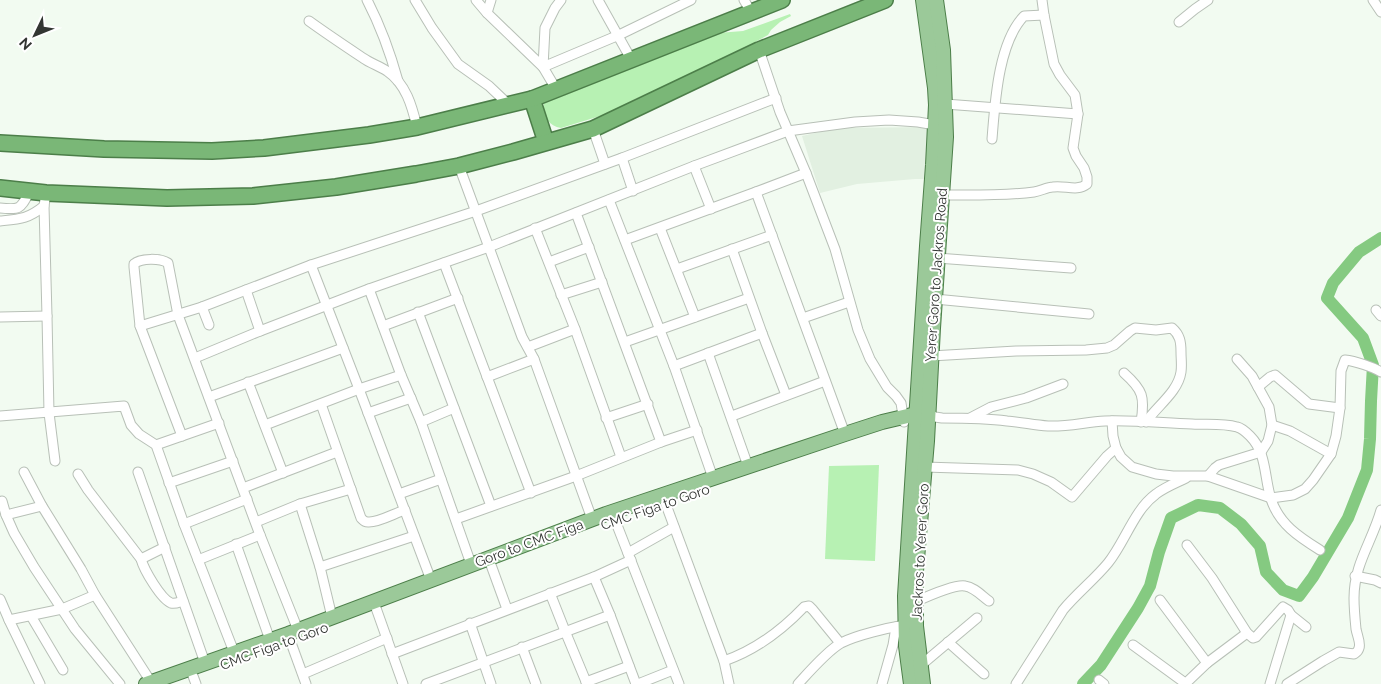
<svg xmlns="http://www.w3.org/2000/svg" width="1381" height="684" viewBox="0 0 1381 684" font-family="Raleway,sans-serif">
<rect width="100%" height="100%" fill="#f2fbf1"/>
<path fill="#e2f0e1" d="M928 127V179H915L857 184 820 193 802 136 838 128Z"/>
<g fill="#b7f1b3">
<path d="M790 14 791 16 780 22 771 30 768 35 757 41 745 49 714 62 685 78 635 99 610 113 561 128C547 126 542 113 544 100L705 34 743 31Z"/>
<path d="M879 465 875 561 825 559 829 466Z"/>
</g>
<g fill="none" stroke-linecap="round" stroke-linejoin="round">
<path stroke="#85ca81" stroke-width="12" d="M1083 684 1101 665 1138 608 1150 586 1159 552 1171 518 1198 505 1220 508 1241 524 1260 546 1266 572 1283 590 1299 596 1313 577 1348 518 1367 470 1370 439 1371 401 1373 365 1363 338 1327 298 1333 283 1359 252 1381 238"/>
<defs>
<g id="minor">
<path d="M367 0C381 27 390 52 398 81"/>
<path d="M415 0 432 28 458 64 489 86 509 105"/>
<path d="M476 0 487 13 543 67 556 89"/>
<path d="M561 0 555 8 545 28 543 67 619 35 691 0"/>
<path d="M598 0 631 59"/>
<path d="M744 0 751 12"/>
<path d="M1373 0 1381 12"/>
<path d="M487 13 491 0"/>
<path d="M309 21C327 34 345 46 363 58 370 63 379 66 387 71 406 84 412 106 417 127"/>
<path d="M1179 22 1195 9 1208 0"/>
<path d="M759 50 780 112 806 173 835 249 858 330 870 359 887 387 896 396 901 403 904 422"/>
<path d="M945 104 1078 114"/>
<path d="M593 129 605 164"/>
<path d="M992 139C995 103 998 43 1024 16L1044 15"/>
<path d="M622 158 633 191"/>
<path d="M459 166 522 337 534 359 592 519"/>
<path d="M694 166 711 209"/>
<path d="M756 192 845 434"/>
<path d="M46 193 44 206 47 316 49 413 55 461"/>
<path d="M941 195C972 195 1004 196 1034 192 1041 191 1047 187 1053 187 1065 185 1077 192 1087 184V177L1084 168 1076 156 1073 148 1078 114 1075 95 1060 75 1054 64 1044 15 1042 0"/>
<path d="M609 200 674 366 713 478"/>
<path d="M0 208C21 210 20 209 30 191"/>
<path d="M576 213 661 442"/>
<path d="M0 221C20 219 28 219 44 206"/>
<path d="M535 228 575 329 621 457"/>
<path d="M660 228 695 317"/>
<path d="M625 240 756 192 806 173"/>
<path d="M732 249 762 333 786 395"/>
<path d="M937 258 1071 268"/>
<path d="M549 262 589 247"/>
<path d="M444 263 531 493"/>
<path d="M311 265 359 389 431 580"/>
<path d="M677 269 772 235"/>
<path d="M369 289 401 375 421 422 471 564"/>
<path d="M246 290 260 331"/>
<path d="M561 295 602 282"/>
<path d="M935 299 1089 314"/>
<path d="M202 307 209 325"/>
<path d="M1376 310 1381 316"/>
<path d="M418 312 491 506"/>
<path d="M0 317 47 316"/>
<path d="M803 318 849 302"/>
<path d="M140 326 202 307 311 265 476 211 622 158 776 98"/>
<path d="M383 326 458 298"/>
<path d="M625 342 749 298"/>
<path d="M528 347 575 329"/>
<path d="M708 353 748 466"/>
<path d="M931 356 1016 351 1086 350 1107 348 1114 345 1130 331 1135 328 1156 330 1172 328C1180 335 1181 342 1181 352 1181 359 1182 365 1181 372 1178 392 1157 406 1146 422"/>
<path d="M195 358 260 331 369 289 489 247 694 166 788 131 855 122 889 120 918 122 935 125"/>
<path d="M674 366 762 333"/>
<path d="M1124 373C1143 390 1145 397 1141 422"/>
<path d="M487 377 534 359"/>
<path d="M248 382 283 473"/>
<path d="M1258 387 1270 377 1275 375 1309 404 1340 408"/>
<path d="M209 397 343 348"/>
<path d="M321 404 361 518C364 521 364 522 368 522 378 523 395 513 405 510"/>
<path d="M368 413 411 398"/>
<path d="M928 413 935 417 942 418C964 418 985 418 1007 421 1021 422 1034 425 1048 426 1067 427 1086 422 1105 421 1134 420 1163 423 1192 424 1208 425 1222 423 1237 427 1242 428 1246 432 1250 436 1267 453 1264 477 1271 499 1279 524 1299 537 1320 550"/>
<path d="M0 416 124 406 131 425 139 434 156 445 184 524 234 652"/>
<path d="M732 416 825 381"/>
<path d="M606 418 648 404"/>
<path d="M970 418 991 407 1026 398 1063 384"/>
<path d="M1112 421 1113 436 1116 448 1121 457 1132 467 1156 474 1173 476H1208L1271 498 1293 495 1305 489 1313 480 1331 454 1336 436 1340 408 1341 371 1345 360C1355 361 1373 367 1381 372"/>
<path d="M421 422 454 408"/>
<path d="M265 425 359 389 401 375"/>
<path d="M1272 425 1290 431 1331 454"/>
<path d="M182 436 140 326 134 267V264C141 258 160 258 168 263L178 315 260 535 298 630"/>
<path d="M156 445 219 423"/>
<path d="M925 467 1018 470 1033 474 1051 482 1072 497 1107 456 1116 448"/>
<path d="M24 472 42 506 81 569 95 595 151 682"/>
<path d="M138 472 205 663"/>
<path d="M78 474 88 490 141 559C144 570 161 599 171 603 176 604 179 602 183 601"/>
<path d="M1208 476 1215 468 1219 465 1261 452 1268 441 1272 425 1269 407 1258 387 1252 376 1237 359"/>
<path d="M169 483 233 461"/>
<path d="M243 488 337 452"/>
<path d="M399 494 441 479"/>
<path d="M2 501 6 515 14 533 34 567 75 629 120 684"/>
<path d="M665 502 724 661 729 684"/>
<path d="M300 504 320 567 332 617"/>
<path d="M6 515 42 506"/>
<path d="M456 519 576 476 661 442 697 430"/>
<path d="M615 520 679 684"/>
<path d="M256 522 300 504 351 489"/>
<path d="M184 524 247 499"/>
<path d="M236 544 270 640"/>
<path d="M1187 545 1212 578 1247 633 1253 638 1256 637 1283 607 1288 610 1291 615 1306 627"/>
<path d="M628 553 674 527"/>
<path d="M141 559 165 547"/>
<path d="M198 560 260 535"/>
<path d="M491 565 507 609"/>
<path d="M320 567 414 536"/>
<path d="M1355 576 1375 580 1381 583"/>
<path d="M594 577 610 615 636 684"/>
<path d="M550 593 565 631 587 684"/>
<path d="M0 599 9 620 40 684"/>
<path d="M1160 600 1207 663"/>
<path d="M915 602C926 597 955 584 965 586 974 587 982 596 989 601"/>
<path d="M376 608 403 684"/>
<path d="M31 616 63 670"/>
<path d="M9 620 62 609 95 595"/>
<path d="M470 623 491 684"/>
<path d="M290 640 306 684"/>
<path d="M948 642 984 674"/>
<path d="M1133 645 1185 683"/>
<path d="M522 647 536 684"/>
<path d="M392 654 594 577 631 560"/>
<path d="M724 661C756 650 781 631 804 607L809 606 813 610 840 643"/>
<path d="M920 666 977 618"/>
<path d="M303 674 387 638"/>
<path d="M193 676 196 684"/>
<path d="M1099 680 1104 684"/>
<path d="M586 682 629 666"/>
<path d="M426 684 610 615"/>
<path d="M638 684 673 670"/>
<path d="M798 684C809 672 827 651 841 643 857 635 887 628 905 625"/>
<path d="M882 684 893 645 896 627"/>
<path d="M1016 684 1063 610C1077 593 1094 580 1108 563 1125 542 1134 510 1156 494 1165 487 1176 483 1186 478"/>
<path d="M1185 684 1207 663 1247 633"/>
<path d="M1270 684 1291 615"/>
<path d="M1287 684 1323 661 1339 652 1354 654C1357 652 1358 652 1359 648 1361 643 1357 635 1356 629 1355 619 1354 608 1354 598 1354 564 1372 542 1381 510"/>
</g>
<g id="primary">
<path d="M146 684 288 634 606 514 845 434 882 422 916 414"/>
<path d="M911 684 906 646 905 596 927 246 933 165 936 105 935 88 923 0"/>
<path d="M923 684 916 626V571L927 441 933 328 946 137 943 50 936 0"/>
</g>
<g id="trunk">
<path d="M532 99 546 142"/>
<path d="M0 143 104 149 212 151 264 148 369 135 417 127 532 99 782 0"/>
<path d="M0 188 46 193 167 198 253 196 336 187 416 174 459 166 513 152 593 129 759 50 885 0"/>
</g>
</defs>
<use href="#minor" stroke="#b8c0b7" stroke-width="11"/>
<use href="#primary" stroke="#4c7e49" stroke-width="16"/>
<use href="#trunk" stroke="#4c7e49" stroke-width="18"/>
<use href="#minor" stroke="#fff" stroke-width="9"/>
<use href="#primary" stroke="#9bc999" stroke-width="14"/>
<use href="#trunk" stroke="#7ab777" stroke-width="15"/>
</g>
<g text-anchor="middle" stroke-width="4" stroke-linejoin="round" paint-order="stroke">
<g font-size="14" fill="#333633" stroke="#fff">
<text transform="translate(936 275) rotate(-86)" y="5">Yerer Goro to Jackros Road</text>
<text transform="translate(655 507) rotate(-19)" y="5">CMC Figa to Goro</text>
<text transform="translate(529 543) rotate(-20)" y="5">Goro to CMC Figa</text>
<text transform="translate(920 552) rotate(-87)" y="5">Jackros to Yerer Goro</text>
<text transform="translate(274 646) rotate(-20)" y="5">CMC Figa to Goro</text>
</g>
</g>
<g transform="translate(35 35) rotate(227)" stroke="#ffffff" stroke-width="4" paint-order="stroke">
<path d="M0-4L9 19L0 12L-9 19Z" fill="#333633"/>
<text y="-8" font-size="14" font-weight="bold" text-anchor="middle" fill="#333633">N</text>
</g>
</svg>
